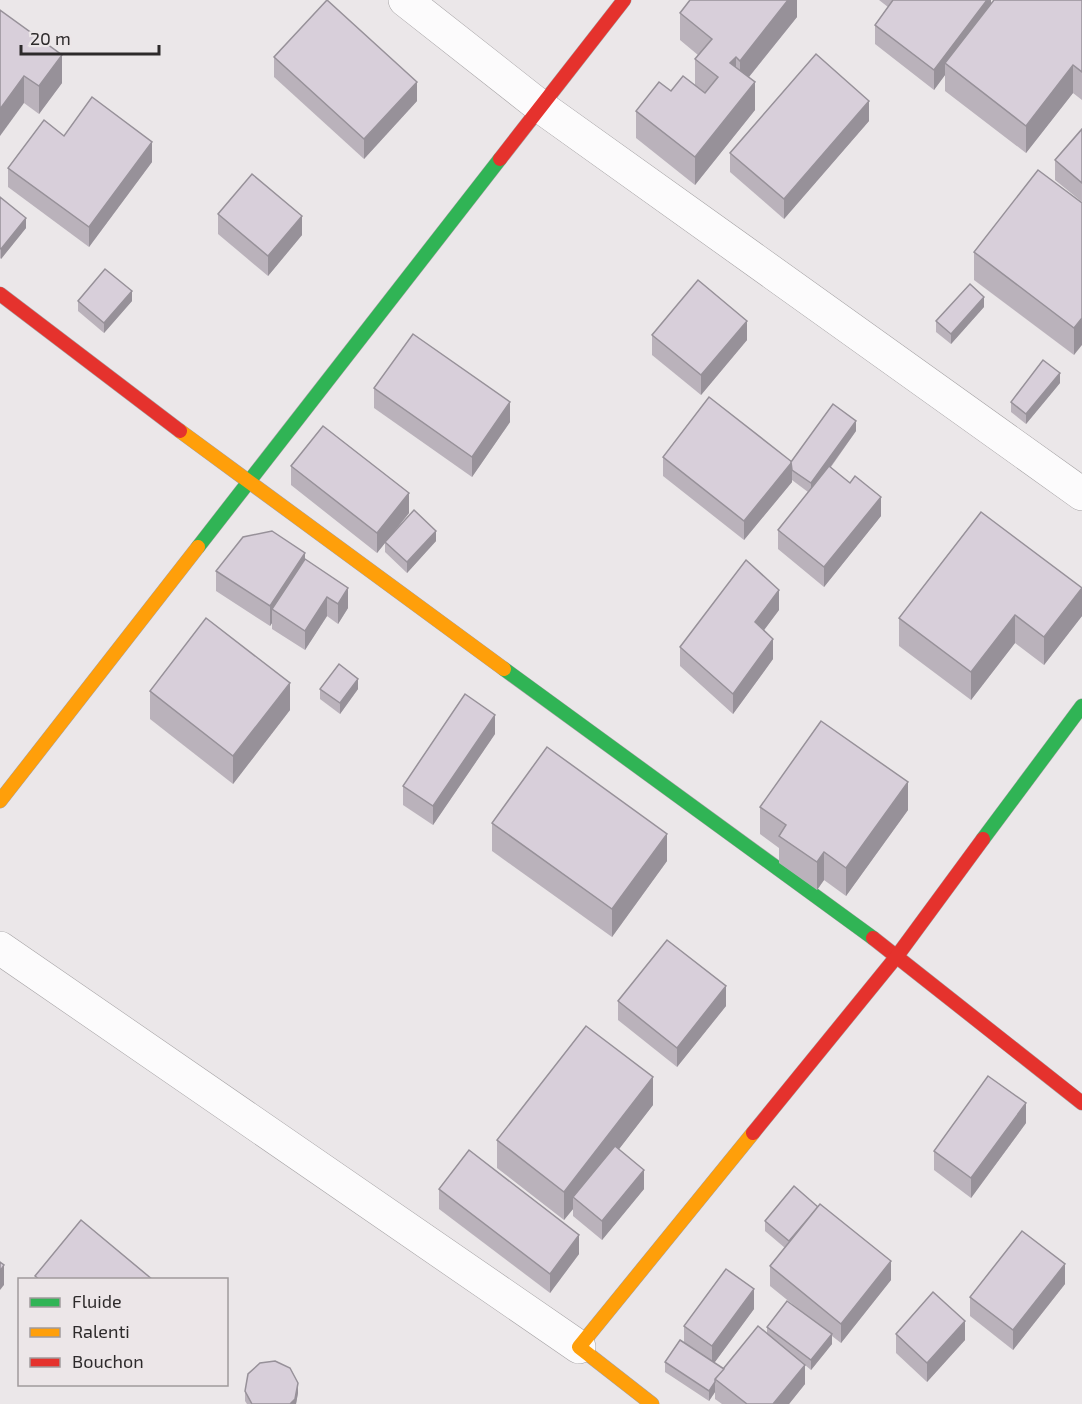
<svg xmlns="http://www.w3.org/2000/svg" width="1082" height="1404" viewBox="0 0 1082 1404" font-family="'Exo 2',sans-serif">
<rect width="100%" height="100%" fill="#ebe7e9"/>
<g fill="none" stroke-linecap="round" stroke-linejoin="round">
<defs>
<g id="street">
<path d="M405 0 541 107 1082 494"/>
<path d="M0 948 579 1347"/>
</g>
<g id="fast">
<path d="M198 547 500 159"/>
<path d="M504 669 873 938"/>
<path d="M983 839 1082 706"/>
</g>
<g id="slow">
<path d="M180 431 504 669"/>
<path d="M0 801 198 547"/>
<path d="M652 1404 579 1347 753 1133"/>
</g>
<g id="jam">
<path d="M500 159 624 0"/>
<path d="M0 294 180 431"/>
<path d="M873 938 1082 1103"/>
<path d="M753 1133 897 956 983 839"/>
</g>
</defs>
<use href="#street" stroke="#a4a1a3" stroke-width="34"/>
<use href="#fast" stroke="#a4a1a3" stroke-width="15"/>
<use href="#slow" stroke="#a4a1a3" stroke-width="15"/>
<use href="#jam" stroke="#a4a1a3" stroke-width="15"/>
<use href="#street" stroke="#fcfbfc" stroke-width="33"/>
<use href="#fast" stroke="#30b455" stroke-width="14"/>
<use href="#slow" stroke="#ff9f0a" stroke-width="14"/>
<use href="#jam" stroke="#e5322d" stroke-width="14"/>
</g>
<g fill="#bab2bb">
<path d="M797 0V17L749 77 755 110 695 185 636 138V111L671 91 695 85V59L698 55 680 40V13Z"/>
<path d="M879 0H991V5L1082 0V100L1073 93 1026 153 945 91V75L934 90 875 44V25L888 7Z"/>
<path d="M0 10 62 83 39 114 24 103Z"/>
<path d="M274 57 417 101 364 159 274 77Z"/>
<path d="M869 121 784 219 730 172V153Z"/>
<path d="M1082 129V202L1055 180V160Z"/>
<path d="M64 136 152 162 89 247 8 187V168Z"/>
<path d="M0 197 26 228 1 259 0 258Z"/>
<path d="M1082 203 1074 355 974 280V252Z"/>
<path d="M218 214 302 235 268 276 218 234Z"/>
<path d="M78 301H132L104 333 78 311Z"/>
<path d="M984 307 951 344 936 332V321Z"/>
<path d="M652 335 747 340 701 395 652 355Z"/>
<path d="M1060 383 1026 424 1011 412V402Z"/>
<path d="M374 388 510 422 472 477 374 408Z"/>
<path d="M856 431 831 467 881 516 824 587 778 549V530L808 492 792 480V482L744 540 663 476V457L791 462Z"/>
<path d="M291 466 409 513 392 534 436 541 407 573 385 552V543L377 553 291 485Z"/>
<path d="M981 512 1082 616 1044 665 1015 643 971 700 899 646V618Z"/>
<path d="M305 559 348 608 338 624 327 616 305 650 272 629V623L270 626 216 591V571Z"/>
<path d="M779 610 764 630 773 659 733 714 680 666V647Z"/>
<path d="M320 689H358L340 714 320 699Z"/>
<path d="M150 691 290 710 233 784 150 719Z"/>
<path d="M495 734 433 825 403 805V786Z"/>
<path d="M760 807 908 810 846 896 824 880 817 890 779 863V848L760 834Z"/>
<path d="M492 823 667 861 612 937 492 851Z"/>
<path d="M618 1001 726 1006 677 1067 618 1020Z"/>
<path d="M653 1105 619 1149 644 1189 602 1240 573 1216V1209L564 1220 497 1168V1140Z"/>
<path d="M1026 1123 971 1198 934 1170V1151Z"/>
<path d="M439 1189 579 1254 550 1293 439 1209Z"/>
<path d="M765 1221 891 1280 841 1343 832 1336V1344L811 1370 805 1365V1384L789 1404H722L715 1399V1392L709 1401 665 1372V1362L684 1343V1326L754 1309 714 1363 724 1369 767 1333V1327L807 1316 770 1286V1266L785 1248 765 1231Z"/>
<path d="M1065 1284 1013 1350 970 1316V1297Z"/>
<path d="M896 1334 965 1340 927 1382 896 1353Z"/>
<path d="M245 1391 298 1393 296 1404H247L245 1401Z"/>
</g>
<g fill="#979199">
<path d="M788 0H797V17L740 88V61Z"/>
<path d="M987 0H991V15L945 63V75L934 90V70Z"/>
<path d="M62 55V83L39 114V86Z"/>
<path d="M736 57V85L730 63Z"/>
<path d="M1073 65V93L1026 153V126Z"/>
<path d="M24 76V103L0 136V109Z"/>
<path d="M417 82V101L364 159V139Z"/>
<path d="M755 82V110L695 185V157Z"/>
<path d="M869 101V121L784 219V199Z"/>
<path d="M152 142V162L89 247V227Z"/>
<path d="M302 216V235L268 276V256Z"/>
<path d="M26 218V228L1 259V249Z"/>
<path d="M132 291V301L104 333V323Z"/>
<path d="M984 297V307L951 344V334Z"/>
<path d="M1082 318V345L1074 355V328Z"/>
<path d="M747 321V340L701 395V375Z"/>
<path d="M1060 373V383L1026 424V414Z"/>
<path d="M510 402V422L472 477V457Z"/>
<path d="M856 421V431L811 494V483Z"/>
<path d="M792 462V482L744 540V521Z"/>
<path d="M409 493V513L377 553V533Z"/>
<path d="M881 497V516L824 587V567Z"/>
<path d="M436 531V541L407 573V562Z"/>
<path d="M305 553V573L272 609V623L270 626V606Z"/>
<path d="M348 588V608L338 624V604Z"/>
<path d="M1082 588V616L1044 665V637Z"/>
<path d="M779 590V610L755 642V622Z"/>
<path d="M327 597V616L305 650V631Z"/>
<path d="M1015 615V643L971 700V672Z"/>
<path d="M773 639V659L733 714V694Z"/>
<path d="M358 679V689L340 714V703Z"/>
<path d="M290 683V710L233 784V756Z"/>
<path d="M495 715V734L433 825V806Z"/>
<path d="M908 782V810L846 896V868Z"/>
<path d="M667 834V861L612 937V909Z"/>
<path d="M824 852V880L817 890V862Z"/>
<path d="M726 986V1006L677 1067V1048Z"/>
<path d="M653 1077V1105L579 1201 573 1197V1209L564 1220V1192Z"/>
<path d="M1026 1103V1123L971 1198V1178Z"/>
<path d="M644 1170V1189L602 1240V1221Z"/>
<path d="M579 1235V1254L550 1293V1274Z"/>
<path d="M891 1261V1280L841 1343V1324Z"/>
<path d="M1065 1264V1284L1013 1350V1330Z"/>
<path d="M4 1265V1285L0 1290V1271Z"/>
<path d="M754 1289V1309L712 1366V1346Z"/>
<path d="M965 1321V1340L927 1382V1363Z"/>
<path d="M832 1334V1344L811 1370V1360Z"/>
<path d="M805 1365V1384L789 1404H773Z"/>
<path d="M715 1382V1392L709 1401V1391Z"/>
<path d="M298 1383V1393L296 1404H290Z"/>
</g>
<g fill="#d8cfda" stroke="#979199" stroke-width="1.5">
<path d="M327 0 417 82 364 139 274 57Z"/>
<path d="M690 0H788L740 61 736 57 730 63 755 82 695 157 636 111 659 82 671 91 683 76 705 93 718 77 695 59 712 39 680 13Z"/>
<path d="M893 0H987L934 70 875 25Z"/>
<path d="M994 0H1082V72L1073 65 1026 126 945 63Z"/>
<path d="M0 10 62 55 39 86 24 76 0 109Z"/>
<path d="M816 54 869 101 784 199 730 153Z"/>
<path d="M92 97 152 142 89 227 8 168 44 120 64 136Z"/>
<path d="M1082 129V183L1055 160Z"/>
<path d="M1038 170 1082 203V318L1074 328 974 252Z"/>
<path d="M252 174 302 216 268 256 218 214Z"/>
<path d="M0 197 26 218 1 249 0 248Z"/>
<path d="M105 269 132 291 104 323 78 301Z"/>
<path d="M698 280 747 321 701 375 652 335Z"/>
<path d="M970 284 984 297 951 334 936 321Z"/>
<path d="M413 334 510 402 472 457 374 388Z"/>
<path d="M1043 360 1060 373 1026 414 1011 402Z"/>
<path d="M709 397 792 462 744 521 663 457Z"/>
<path d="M833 404 856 421 811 483 792 470 791 462Z"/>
<path d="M323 426 409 493 377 533 291 466Z"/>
<path d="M829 466 850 483 855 476 881 497 824 567 778 530Z"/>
<path d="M414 510 436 531 407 562 385 542Z"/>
<path d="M981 512 1082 588 1044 637 1015 615 971 672 899 618Z"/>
<path d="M272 531 305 553 270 606 216 571 243 537Z"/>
<path d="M305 559 348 588 338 604 327 597 305 631 272 609Z"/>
<path d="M746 560 779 590 755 622 773 639 733 694 680 647Z"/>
<path d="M206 618 290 683 233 756 150 691Z"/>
<path d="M339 664 358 679 340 703 320 689Z"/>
<path d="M465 694 495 715 433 806 403 786Z"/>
<path d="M821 721 908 782 846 868 824 852 817 862 779 836 786 825 760 807Z"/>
<path d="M547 747 667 834 612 909 492 823Z"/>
<path d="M667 940 726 986 677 1048 618 1001Z"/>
<path d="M586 1026 653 1077 564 1192 497 1140Z"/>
<path d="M988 1076 1026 1103 971 1178 934 1151Z"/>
<path d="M615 1146 644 1170 602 1221 573 1197Z"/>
<path d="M469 1150 579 1235 550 1274 439 1189Z"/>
<path d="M794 1186 818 1207 789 1241 765 1221Z"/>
<path d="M820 1204 891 1261 841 1324 770 1266Z"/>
<path d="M81 1220 153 1280H40L35 1276Z"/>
<path d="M1022 1231 1065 1264 1013 1330 970 1297Z"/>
<path d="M0 1262 4 1265 0 1271Z"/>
<path d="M726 1269 754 1289 712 1346 684 1326Z"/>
<path d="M933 1292 965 1321 927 1363 896 1334Z"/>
<path d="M787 1301 832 1334 811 1360 767 1327Z"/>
<path d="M758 1326 805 1365 773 1404H747L715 1379Z"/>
<path d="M680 1340 724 1369 715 1379V1382L709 1391 665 1362Z"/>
<path d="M275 1361 290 1368 298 1383 295 1399 290 1404H252L245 1391 248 1374 260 1363Z"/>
</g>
<rect x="18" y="1278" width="210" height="108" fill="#ece6e8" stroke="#a09b9c" stroke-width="1.5"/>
<rect x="30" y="1298" width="30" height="9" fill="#30b455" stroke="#a09b9c" stroke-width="1.5"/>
<text x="72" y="1308" font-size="18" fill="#2d2a2b">Fluide</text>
<rect x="30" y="1328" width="30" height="9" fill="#ff9f0a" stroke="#a09b9c" stroke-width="1.5"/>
<text x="72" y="1338" font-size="18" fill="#2d2a2b">Ralenti</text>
<rect x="30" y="1358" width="30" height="9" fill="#e5322d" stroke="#a09b9c" stroke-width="1.5"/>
<text x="72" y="1368" font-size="18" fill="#2d2a2b">Bouchon</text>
<path d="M21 45v9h138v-9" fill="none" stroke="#2d2a2b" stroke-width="3"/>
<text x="30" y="45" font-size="18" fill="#2d2a2b" stroke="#ece6e8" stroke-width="4.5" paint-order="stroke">20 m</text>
</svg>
